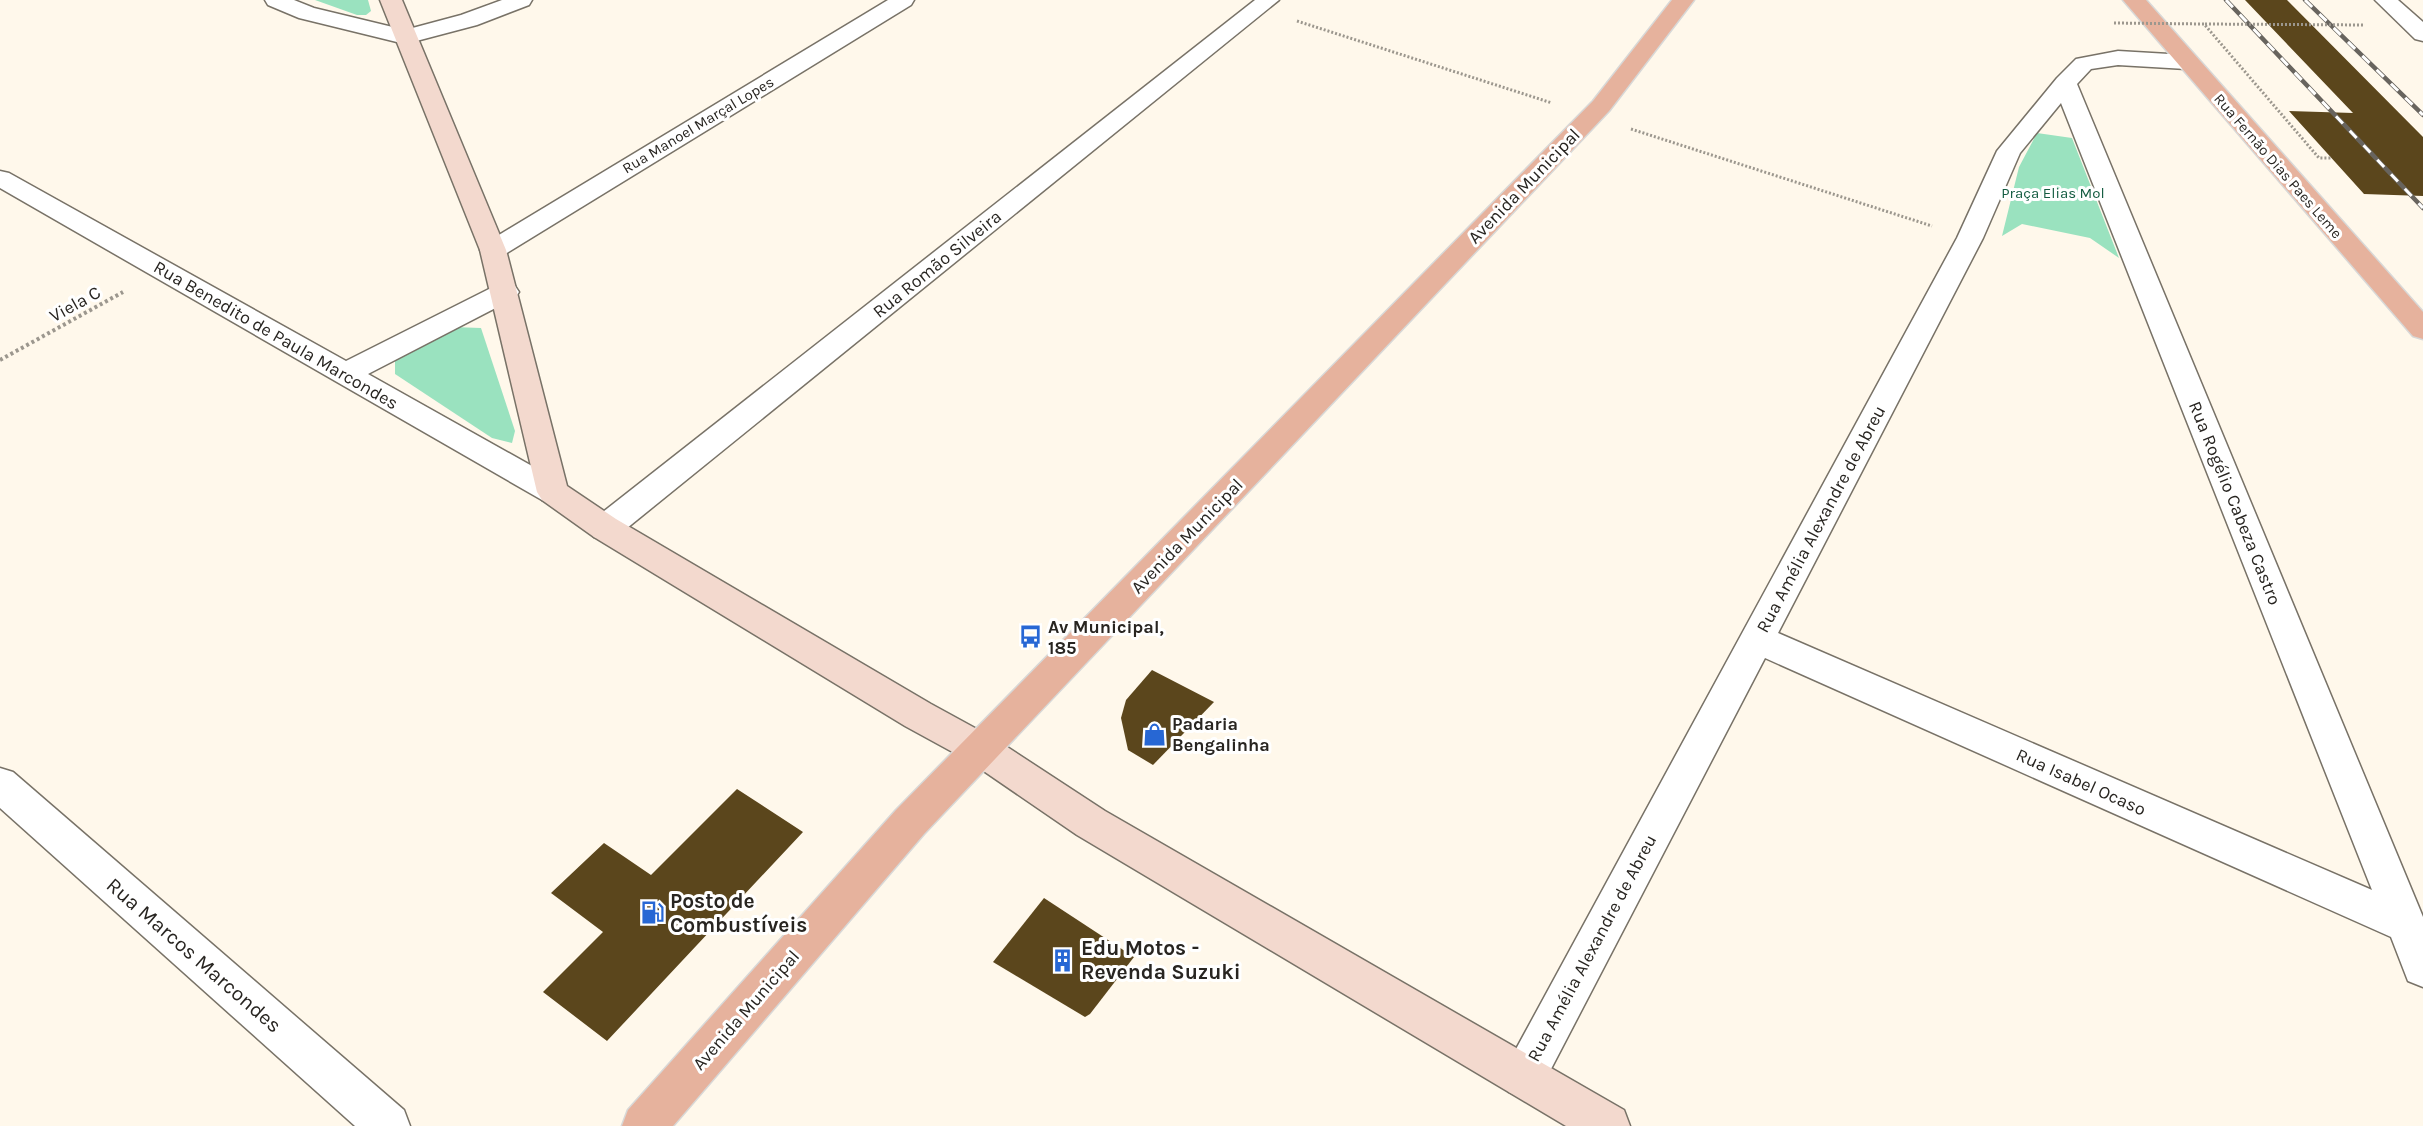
<svg xmlns="http://www.w3.org/2000/svg" width="2423" height="1126" viewBox="0 0 2423 1126" font-family="Karla,sans-serif">
<rect width="100%" height="100%" fill="#fff8eb"/>
<g fill="#9ae2bf">
<path d="M315 0H368L371 11 366 15H357Z"/>
<path d="M2037 133 2072 138 2119 258 2090 238 2022 224 2002 236 2019 167Z"/>
<path d="M453 327 481 328 515 431 512 443 492 438 395 374V358Z"/>
</g>
<g fill="#5b461c">
<path d="M2245 0H2287L2423 137V196L2364 194 2289 111 2353 113Z"/>
<path d="M1152 670 1214 702 1153 765 1128 750 1121 718 1126 700Z"/>
<path d="M737 789 803 832 607 1041 543 992 603 932 551 893 604 843 651 875Z"/>
<path d="M1044 898 1134 957 1090 1014 1085 1017 993 962Z"/>
</g>
<g fill="none" stroke-linecap="round" stroke-linejoin="round">
<defs>
<g id="street">
<path d="M265 0H294L314 8 405 30 461 15 502 0H532L529 5 477 25 405 44 299 18 268 5Z"/>
<path d="M888 0H914L911 5 502 256 493 258 484 256 480 250 484 244Z"/>
<path d="M1255 0H1279L616 537 605 540 594 537 589 528 594 519Z"/>
<path d="M2375 0H2398L2423 22V41L2415 39Z"/>
<path d="M2118 51 2186 55 2194 57 2197 62 2194 67 2186 69 2118 65 2091 69 2077 84 2423 917V987L2408 981 2391 937 1765 658 1539 1092 1524 1099 1509 1092 1502 1077 1509 1062 1957 238 1997 151 2057 78 2076 59ZM2061 103 2372 890 1778 633 1983 238 2020 153Z"/>
<path d="M0 171 9 173 346 361 495 286 505 283 515 286 519 292 515 298 368 374 564 484 569 492 564 500 553 504 542 500 0 188Z"/>
<path d="M0 768 13 772 404 1110 410 1126H355L0 808Z"/>
</g>
<path id="secondary" d="M380 0H402L506 250 567 486 616 519 931 704 995 739 1105 811 1624 1110 1630 1126H1566L1077 835 969 761 905 726 594 537 542 500 537 492 480 250Z"/>
<g id="primary">
<path d="M1672 0H1694L1609 111 924 834 673 1126H622L628 1110 896 810 1593 101Z"/>
<path d="M2123 0H2146L2423 312V339L2413 336Z"/>
</g>
</defs>
<use href="#street" stroke="#787267" stroke-width="3"/>
<use href="#secondary" stroke="#787267" stroke-width="3"/>
<use href="#primary" stroke="#d8d8d7" stroke-width="3"/>
<g stroke="#9c978e" stroke-width="3" stroke-dasharray="2 2" stroke-linecap="butt">
<path d="M1297 21 1552 103"/>
<path d="M1631 129 1932 226"/>
</g>
<path stroke="#9c978e" stroke-width="4" stroke-dasharray="3 3" stroke-linecap="butt" d="M0 360 123 292"/>
<use href="#street" fill="#fff" fill-rule="evenodd"/>
<use href="#secondary" fill="#f3d9ce" fill-rule="evenodd"/>
<use href="#primary" fill="#e6b29d" fill-rule="evenodd"/>
<defs>
<g id="rail">
<path d="M2226 0 2423 208"/>
<path d="M2305 0 2423 115"/>
</g>
</defs>
<use href="#rail" stroke="#68645e" stroke-width="4.5"/>
<use href="#rail" stroke="#fff" stroke-width="3" stroke-dasharray="10" stroke-linecap="butt"/>
<g stroke="#9c978e" stroke-width="3" stroke-dasharray="2 2" stroke-linecap="butt">
<path d="M2114 23 2204 24 2319 158H2332"/>
<path d="M2205 24 2365 25"/>
</g>
</g>
<defs>
<symbol id="bus-bare" viewBox="-9 -9 18 18"><path d="M-5-6H5V4H4V6H2V4H-2V6H-4V4H-5ZM-3.5-4V0h7V-4ZM-3.5 1.2v1.5H-2V1.2ZM2 1.2v1.5H3.5V1.2Z" fill="#2767d4" stroke="#fff" stroke-width="2.5" paint-order="stroke"/></symbol>
<symbol id="shop-bare" viewBox="-9 -9 18 18"><path d="M-5-2.5h2.3a2.7 3.5 0 0 1 5.4 0H5L5.5 6h-11ZM-1.5-2.5h3a1.5 2.3 0 0 0-3 0Z" fill="#2767d4" stroke="#fff" stroke-width="2.5" paint-order="stroke"/></symbol>
<symbol id="fuel-bare" viewBox="-9 -9 18 18"><path d="M-5.5-6h7V0h2V4h1.3V-2.5L3-4.5l.8-.8L6-3V5H2.5V1h-1V6h-7ZM-4.2-4.7v3.2H.2V-4.7Z" fill="#2767d4" stroke="#fff" stroke-width="2.5" paint-order="stroke"/></symbol>
<symbol id="building-bare" viewBox="-9 -9 18 18"><path d="M-4-6H4V6H1V3H-1V6H-4ZM-2.5-4.3h1.7v1.8h-1.7ZM.8-4.3h1.7v1.8H.8ZM-2.5-1h1.7V.8h-1.7ZM.8-1h1.7V.8H.8Z" fill="#2767d4" stroke="#fff" stroke-width="2.5" paint-order="stroke"/></symbol>
</defs>
<g fill-rule="evenodd">
<use href="#bus-bare" x="1014" y="620" width="33" height="33"/>
<use href="#shop-bare" x="1138" y="718" width="33" height="33"/>
<use href="#fuel-bare" x="636" y="896" width="33" height="33"/>
<use href="#building-bare" x="1046" y="944" width="33" height="33"/>
</g>
<g text-anchor="middle" stroke-width="6" stroke-linejoin="round" paint-order="stroke">
<g font-size="15" fill="#282521" stroke="#fff">
<text transform="translate(698 125) rotate(-31)" y="5">Rua Manoel Marçal Lopes</text>
<text transform="translate(2278 166) rotate(49)" y="5">Rua Fernão Dias Paes Leme</text>
</g>
<g font-size="15" fill="#145c41" stroke="#fff">
<text x="2053" y="198">Praça Elias Mol</text>
</g>
<g font-size="18" fill="#282521" stroke="#fff">
<text transform="translate(1524 186) rotate(-46)" y="6">Avenida Municipal</text>
<text transform="translate(937 264) rotate(-39)" y="6">Rua Romão Silveira</text>
<text transform="translate(75 304) rotate(-29)" y="6">Viela C</text>
<text transform="translate(276 335) rotate(30)" y="6">Rua Benedito de Paula Marcondes</text>
<text transform="translate(2235 503) rotate(68)" y="6">Rua Rogélio Cabeza Castro</text>
<text transform="translate(1821 519) rotate(-62)" y="6">Rua Amélia Alexandre de Abreu</text>
<text transform="translate(1187 536) rotate(-46)" y="6">Avenida Municipal</text>
<text transform="translate(2081 782) rotate(24)" y="6">Rua Isabel Ocaso</text>
<text transform="translate(1592 948) rotate(-62)" y="6">Rua Amélia Alexandre de Abreu</text>
<text transform="translate(746 1010) rotate(-49)" y="6">Avenida Municipal</text>
</g>
<g font-size="18" font-weight="bold" fill="#282521" stroke="#fff" text-anchor="start">
<text x="1048" y="633">Av Municipal,<tspan x="1048" dy="21">185</tspan></text>
<text x="1172" y="730">Padaria<tspan x="1172" dy="21">Bengalinha</tspan></text>
</g>
<g font-size="21" font-weight="bold" fill="#282521" stroke="#fff" text-anchor="start">
<text x="670" y="908">Posto de<tspan x="670" dy="24">Combustíveis</tspan></text>
<text x="1081" y="955">Edu Motos -<tspan x="1081" dy="24">Revenda Suzuki</tspan></text>
</g>
<g font-size="21" fill="#282521" stroke="#fff">
<text transform="translate(194 955) rotate(41)" y="7">Rua Marcos Marcondes</text>
</g>
</g>
</svg>
